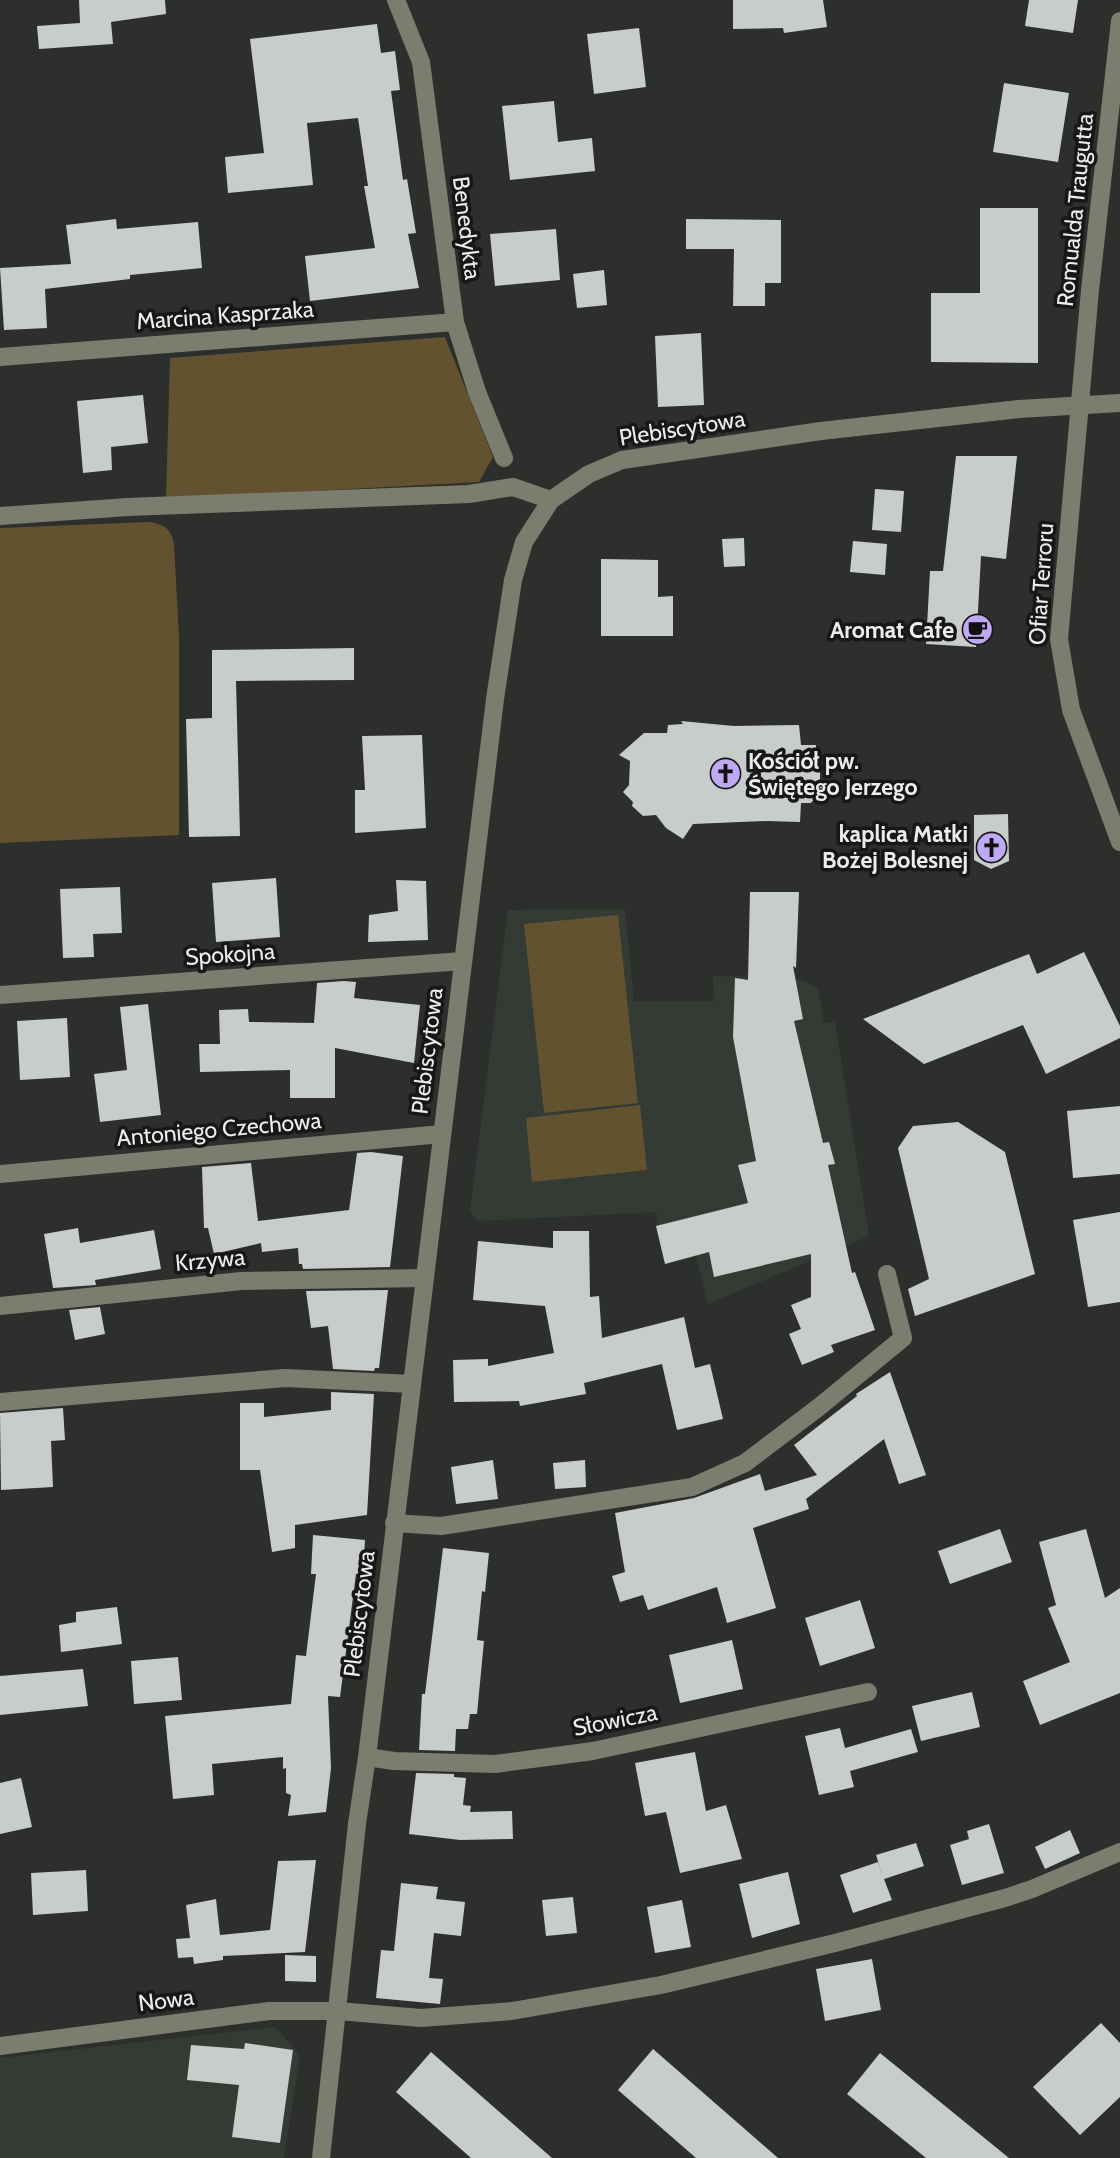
<svg xmlns="http://www.w3.org/2000/svg" width="1120" height="2158" viewBox="0 0 1120 2158" font-family="Cabin,sans-serif">
<rect width="100%" height="100%" fill="#2d2f2d"/>
<g fill="#343b34">
<path d="M625 909 634 1001H714L713 976 795 978 818 987 824 1023 835 1022 869 1236 708 1304 696 1256 665 1264 656 1226 657 1212 477 1221 470 1211 508 910Z"/>
<path d="M275 2027 300 2055 284 2158H0V2058Z"/>
</g>
<g fill="#625230">
<path d="M445 337 493 457 479 482 166 499 170 358Z"/>
<path d="M150 522C165 525 171 529 174 544L179 637V835L0 843V528Z"/>
<path d="M618 915 638 1103 544 1113 524 924Z"/>
<path d="M640 1105 647 1170 532 1182 526 1118Z"/>
</g>
<g fill="#c8cccb">
<path d="M79 0H165L166 14 111 22 113 44 39 49 37 26 80 23Z"/>
<path d="M733 0H823L827 27 784 33 783 28 733 29Z"/>
<path d="M1029 0H1078L1073 33 1025 26Z"/>
<path d="M377 24 381 53 395 51 400 90 391 91 403 180 407 179 416 233 408 234 419 288 310 301 305 256 375 248 364 186H368L358 118 307 123 313 185 228 193 225 157 264 153 250 39Z"/>
<path d="M639 28 646 87 594 94 587 34Z"/>
<path d="M1004 83 1069 93 1058 162 993 152Z"/>
<path d="M554 101 558 142 592 138 595 171 510 180 502 106Z"/>
<path d="M980 208H1038V363L931 362V293H980Z"/>
<path d="M116 219 117 229 198 222 202 268 130 275V279L45 289 47 328 4 330 0 268 71 264 66 225Z"/>
<path d="M686 219 781 220V283H765V306H733L734 249H686Z"/>
<path d="M556 229 560 280 495 286 490 234Z"/>
<path d="M604 270 607 305 577 308 573 274Z"/>
<path d="M701 333 704 405 658 407 655 336Z"/>
<path d="M143 395 148 443 111 447 112 470 83 473 77 401Z"/>
<path d="M956 456H1017L1006 559 981 556 976 647 926 644 930 571H943Z"/>
<path d="M875 489 904 491 901 532 872 530Z"/>
<path d="M744 538 745 566 724 567 722 539Z"/>
<path d="M853 541 887 544 885 575 850 572Z"/>
<path d="M601 559 658 560V597L673 596V636H601Z"/>
<path d="M354 648V680L236 681 240 836 189 837 186 719 212 718V650Z"/>
<path d="M681 721 734 726 799 725 801 745H816V756L820 760V783L824 788 811 803H801L800 822 767 821 693 824 683 839 666 828 656 815 643 816 632 806 633 802 623 792 629 785 630 761 619 755 644 733H667L668 725 683 724Z"/>
<path d="M422 735 426 828 355 833V790H365L362 736Z"/>
<path d="M1008 814 1009 861 991 869 974 860V815Z"/>
<path d="M276 878 280 937 216 942 212 883Z"/>
<path d="M396 880 426 881 428 940 368 942 369 915 398 911Z"/>
<path d="M120 887 122 933 93 934 94 957 63 958 60 889Z"/>
<path d="M750 892H799L796 968 793 966 803 1019 794 1021 823 1143 829 1142 835 1164 828 1165 852 1273 855 1272 875 1330 831 1345 834 1352 802 1365 789 1334 801 1329 791 1305 811 1297V1254L714 1277 709 1252 665 1264 656 1226 748 1203 738 1165 756 1161 733 1037 735 978 748 980Z"/>
<path d="M1084 952 1120 1026V1038L1046 1074 1023 1025 924 1064 863 1019 1029 954 1037 974Z"/>
<path d="M344 981 356 982 354 998 420 1005 414 1063 335 1048V1098H290V1070L200 1072 199 1044H220L219 1010 248 1009 249 1022 314 1023 317 983Z"/>
<path d="M148 1004 161 1115 100 1122 94 1074 127 1070 120 1007Z"/>
<path d="M67 1018 70 1077 20 1080 17 1021Z"/>
<path d="M1120 1106V1174L1073 1178 1067 1111Z"/>
<path d="M958 1122 1005 1152 1035 1274 915 1316 908 1289 929 1279 898 1148 913 1126Z"/>
<path d="M371 1152 403 1156 390 1267 303 1269 302 1264H299L298 1248 262 1252 261 1243 214 1254 208 1228H204L202 1167 251 1163 258 1221 349 1210 357 1153Z"/>
<path d="M1120 1212V1302L1088 1307 1073 1220Z"/>
<path d="M78 1228 80 1243 154 1230 161 1269 95 1280 96 1285 53 1288 44 1234Z"/>
<path d="M553 1231H589L590 1297 599 1296 602 1338 684 1317 695 1368 710 1364 723 1419 677 1430 662 1364 584 1383 586 1394 520 1406 519 1401 454 1402 453 1360 488 1359V1366L554 1353 545 1306 473 1300 478 1241 553 1248Z"/>
<path d="M388 1290 379 1368H375L374 1371 333 1369 328 1326 311 1328 306 1291Z"/>
<path d="M100 1307 105 1334 75 1340 69 1310Z"/>
<path d="M890 1372 926 1475 899 1484 884 1439 806 1499 809 1509 753 1528 776 1608 727 1623 717 1587 648 1610 643 1595 620 1602 612 1576 625 1572 615 1513 694 1498 760 1474 765 1491 817 1475 794 1445 857 1396 856 1394Z"/>
<path d="M331 1392 374 1394 367 1515 295 1525V1548L272 1552 260 1470H240V1403H264V1417L331 1410Z"/>
<path d="M63 1408 65 1440 51 1441 53 1487 1 1490 0 1413Z"/>
<path d="M493 1460 498 1499 456 1504 451 1467Z"/>
<path d="M585 1460 586 1487 555 1489 553 1463Z"/>
<path d="M1000 1529 1012 1562 950 1584 938 1551Z"/>
<path d="M1086 1529 1105 1598 1120 1588V1693L1040 1725 1023 1681 1070 1662 1048 1608 1056 1605 1039 1542Z"/>
<path d="M313 1535 365 1540 363 1574H356L340 1697 328 1696 331 1768 326 1812 288 1816 291 1795 286 1793V1768L283 1769V1757L212 1764 214 1795 173 1799 165 1716 291 1704 296 1655 306 1656 316 1574H311Z"/>
<path d="M443 1548 489 1553 485 1592 482 1591 477 1640 484 1641 477 1714H470L468 1729H456L455 1751 419 1750 422 1694H425Z"/>
<path d="M860 1600 875 1648 820 1666 805 1618Z"/>
<path d="M117 1607 122 1644 61 1652 59 1625 76 1622V1612Z"/>
<path d="M732 1640 743 1689 680 1703 669 1655Z"/>
<path d="M178 1657 182 1700 134 1704 131 1661Z"/>
<path d="M83 1669 88 1706 0 1715V1676Z"/>
<path d="M972 1692 980 1727 921 1741 912 1706Z"/>
<path d="M840 1728 845 1748 911 1729 918 1752 850 1771 854 1787 819 1795 805 1736Z"/>
<path d="M695 1752 706 1811 726 1805 742 1859 680 1873 666 1812 645 1816 635 1763Z"/>
<path d="M416 1773 454 1774V1777L466 1778 463 1805 471 1806 470 1812 512 1811 513 1839 460 1840 409 1834Z"/>
<path d="M21 1778 32 1827 0 1834V1783Z"/>
<path d="M989 1824 1004 1873 962 1885 950 1845 969 1839 967 1831Z"/>
<path d="M1070 1830 1080 1853 1045 1869 1035 1847Z"/>
<path d="M916 1843 924 1866 884 1879 892 1900 853 1913 840 1875 878 1862 883 1877 876 1855Z"/>
<path d="M316 1860 305 1952 223 1956V1960L194 1964 193 1957 178 1958 176 1939 190 1938 186 1905 216 1899 220 1935 270 1930 278 1861Z"/>
<path d="M86 1870 88 1911 33 1915 31 1873Z"/>
<path d="M788 1872 800 1924 752 1938 739 1884Z"/>
<path d="M401 1883 438 1887 436 1899 465 1902 461 1936 434 1933 429 1978 443 1979 440 2004 376 1998 381 1950 394 1951Z"/>
<path d="M573 1897 577 1933 546 1936 542 1900Z"/>
<path d="M682 1900 691 1947 655 1953 647 1907Z"/>
<path d="M285 1955 316 1956V1982L285 1981Z"/>
<path d="M872 1959 881 2010 825 2021 816 1969Z"/>
<path d="M1101 2023 1120 2043V2097L1080 2135 1033 2087Z"/>
<path d="M245 2043 293 2050 280 2143 232 2137 239 2085 187 2080 191 2045 244 2049Z"/>
<path d="M653 2049 778 2158H696L618 2090Z"/>
<path d="M431 2052 552 2158H471L396 2092Z"/>
<path d="M880 2053 1009 2158H926L847 2094Z"/>
</g>
<g fill="none" stroke-linecap="round" stroke-linejoin="round">
<g stroke="#7b7e6e" stroke-width="18">
<path d="M396 0 421 62 455 322 477 392 504 458"/>
<path d="M1120 21 1090 290 1059 639 1071 710 1120 842"/>
<path d="M0 357 455 322"/>
<path d="M0 516 128 507 469 494 513 487 551 500"/>
<path d="M0 995 463 961"/>
<path d="M0 1174 442 1134"/>
<path d="M0 1306 241 1281 424 1278"/>
<path d="M0 1402 285 1378 412 1384"/>
<path d="M394 1523 441 1526 692 1487 745 1463 819 1407 903 1338 887 1274"/>
<path d="M367 1757 394 1761 495 1764 593 1751 868 1692"/>
<path d="M0 2046 269 2011H338L421 2018 512 2011 661 1985 835 1943 1005 1898 1032 1889 1120 1852"/>
<path d="M321 2158 357 1824 367 1757 495 699 513 580 524 542 551 500 589 474 622 460 821 431 1019 409 1120 403"/>
</g>
</g>
<defs>
<symbol id="cafe-disc" viewBox="-11 -11 22 22"><circle r="9.5" fill="#bfa9f4" stroke="#161716"/><path d="M-5.5-4.5H6V0H3Q3 3.5 0 3.5H-2.5Q-5.5 3.5-5.5 0ZM3-3.2v2h1.7v-2ZM-6 4.5H4V6H-6Z" fill="#111"/></symbol>
<symbol id="church-disc" viewBox="-11 -11 22 22"><circle r="9.5" fill="#bfa9f4" stroke="#161716"/><path d="M-1.2-6h2.4v3.5h3.3v2.4h-3.3V6h-2.4V-.1h-3.3v-2.4h3.3Z" fill="#111"/></symbol>
</defs>
<g fill-rule="evenodd">
<use href="#cafe-disc" x="960" y="612" width="35" height="35"/>
<use href="#church-disc" x="708" y="756" width="35" height="35"/>
<use href="#church-disc" x="974" y="830" width="35" height="35"/>
</g>
<g text-anchor="middle" stroke-width="7" stroke-linejoin="round" paint-order="stroke">
<g font-size="23" fill="#ebedeb" stroke="#161716">
<text transform="translate(1075 210) rotate(-84)" y="8">Romualda Traugutta</text>
<text transform="translate(467 228) rotate(83)" y="8">Benedykta</text>
<text transform="translate(225 315) rotate(-4)" y="8">Marcina Kasprzaka</text>
<text transform="translate(682 428) rotate(-9)" y="8">Plebiscytowa</text>
<text transform="translate(1041 584) rotate(-86)" y="8">Ofiar Terroru</text>
<text transform="translate(230 954) rotate(-4)" y="8">Spokojna</text>
<text transform="translate(427 1051) rotate(-83)" y="8">Plebiscytowa</text>
<text transform="translate(219 1129) rotate(-5)" y="8">Antoniego Czechowa</text>
<text transform="translate(210 1260) rotate(-5)" y="8">Krzywa</text>
<text transform="translate(359 1614) rotate(-83)" y="8">Plebiscytowa</text>
<text transform="translate(615 1720) rotate(-11)" y="8">Słowicza</text>
<text transform="translate(166 2000) rotate(-7)" y="8">Nowa</text>
</g>
<g font-size="23" font-weight="bold" fill="#ebedeb" stroke="#161716" text-anchor="end">
<text x="954" y="638">Aromat Cafe</text>
<text x="748" y="769" text-anchor="start">Kościół pw.<tspan x="748" dy="26">Świętego Jerzego</tspan></text>
<text x="968" y="842">kaplica Matki<tspan x="968" dy="26">Bożej Bolesnej</tspan></text>
</g>
</g>
</svg>
